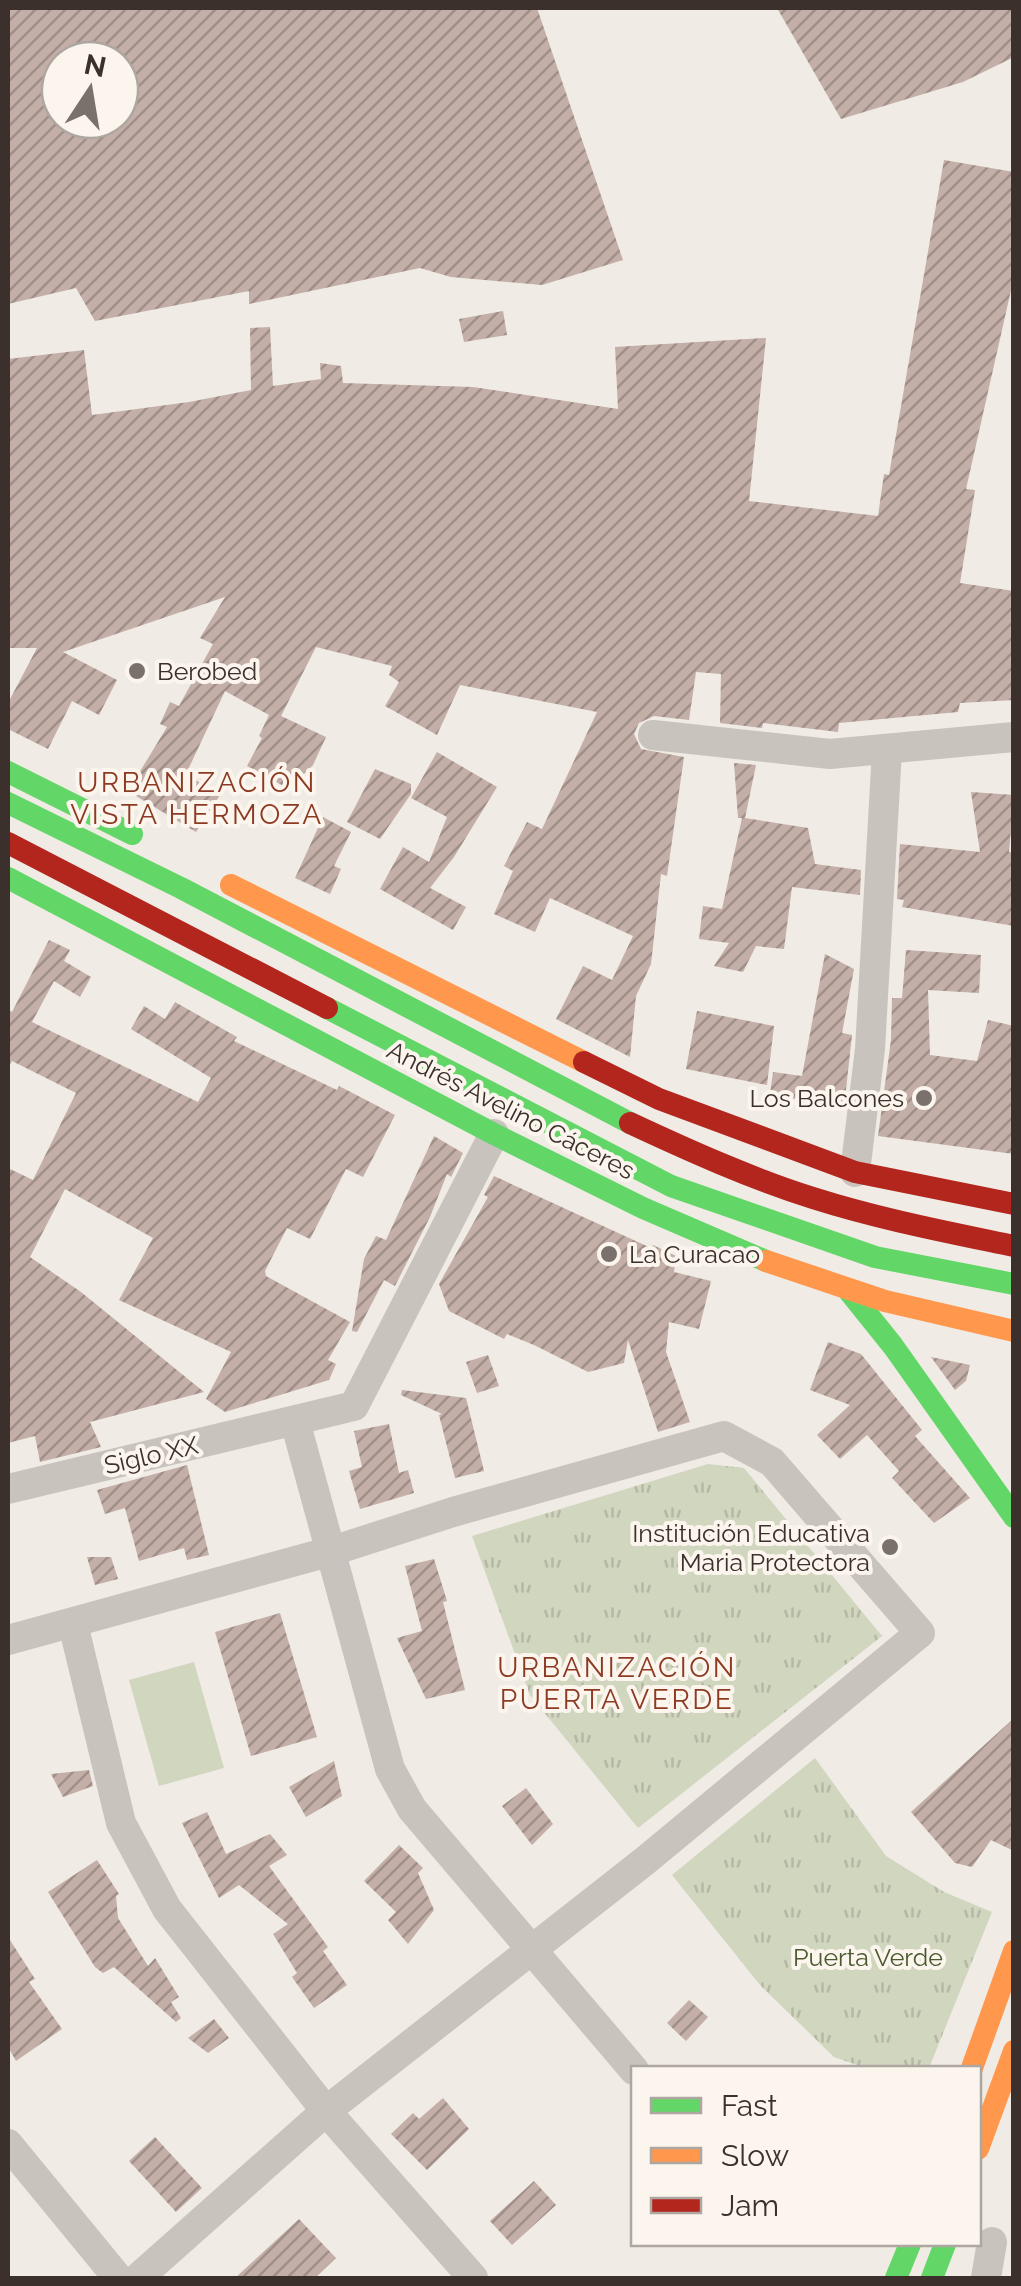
<svg xmlns="http://www.w3.org/2000/svg" width="1021" height="2286" viewBox="0 0 1021 2286" font-family="Raleway,sans-serif">
<defs>
<pattern id="grass-tufts" width="24" height="20" patternUnits="userSpaceOnUse" patternTransform="scale(2.5)"><rect width="24" height="20" fill="#d1d6bf"/><path d="M3 7l-1-3M5 7V3M7 7l1-3M15 17l-1-3M17 17v-4M19 17l1-3" fill="none" stroke="#b4b8a4"/></pattern>
<pattern id="building-hatch" width="6" height="6" patternUnits="userSpaceOnUse" patternTransform="scale(2.5)"><rect width="6" height="6" fill="#c3afa7"/><path d="M-1 1l2-2M0 6l6-6M5 7l2-2" fill="none" stroke="#a08f88"/></pattern>
</defs>
<rect width="100%" height="100%" fill="#f0ebe5"/>
<g fill="url(#grass-tufts)">
<path d="M708 1464 744 1468 882 1636 638 1828 530 1695 472 1536Z"/>
<path d="M815 1758 886 1856 944 1892 992 1912 929 2068H866L834 2057 760 1985 672 1875Z"/>
</g>
<path fill="#d1d6bf" d="M194 1662 224 1768 159 1786 129 1680Z"/>
<g fill="url(#building-hatch)" fill-rule="evenodd">
<path d="M8 8H537L623 260 542 285 451 277 420 268 249 304V291L95 321 76 288 8 304ZM60 60H120V120H60Z"/>
<path d="M777 8H1014V57L963 82 841 119Z"/>
<path d="M944 160 1014 172V277L966 489 975 490 960 583 1014 591V700L960 703 958 712 839 723 838 732 763 723 762 728 720 723 721 674 696 672 689 720 654 716 639 723 634 734 641 749 684 757 667 876 661 874 651 964 636 996 630 1057 556 1019 583 966 612 980 633 936 550 898 535 932 494 914 513 871 504 866 527 822 542 829 597 712 460 685 437 735 385 706 399 682 389 675 392 666 316 647 281 716 326 737 313 765 289 789 247 766 262 738 259 736 269 715 225 691 186 774 220 795 196 832 136 796V778L167 727 160 724 170 702 179 706 213 644 200 638 225 597 63 652 117 680 99 715 72 701 48 749 8 729V703L37 648H8V359L84 350 92 415 189 402 251 390 250 328 270 327 273 386 321 379 320 363 341 366 343 383 473 387 618 409 615 347 766 338 749 501 878 516 884 474 889 475Z"/>
<path d="M503 311 507 335 464 342 459 319Z"/>
<path d="M437 752 497 787 454 857 430 888 466 907 453 930 380 889 403 847 429 862 447 817 411 798Z"/>
<path d="M734 763 756 765 745 818 808 828 815 864 861 870 860 895 792 887 784 949 756 946 743 972 714 966 729 943 699 939 703 906 722 909 742 818H738Z"/>
<path d="M375 769 411 784V794L380 839 347 822Z"/>
<path d="M971 792 1014 795 1009 852 1014 853V926L902 907 904 900 897 899 900 844 980 852Z"/>
<path d="M323 817 351 832 334 866 341 869 330 894 295 878Z"/>
<path d="M49 940 70 950 64 961 91 977 80 997 54 981 32 1022 198 1102 211 1078 131 1029 144 1006 165 1019 175 1002 237 1037 234 1041 337 1090 339 1086 395 1115 363 1177 346 1169 310 1239 287 1228 265 1271 266 1276 350 1322 328 1360 336 1364 329 1380 225 1412 206 1399 231 1352 119 1300 153 1238 65 1189 30 1257 81 1292 204 1392 90 1422 101 1447 40 1462 35 1436 8 1443V1168L33 1180 76 1093 12 1061 8 1069V1010L12 1012Z"/>
<path d="M906 950 981 955 979 993 928 990 930 1055 977 1061 988 1020 1014 1026V1154L878 1136 891 1040 892 998H902Z"/>
<path d="M825 954 854 969 842 1033 852 1035 844 1108 770 1094 773 1072 802 1076Z"/>
<path d="M697 1011 774 1026 767 1085 686 1069Z"/>
<path d="M434 1136 463 1153 451 1177 447 1174 430 1217 395 1286 384 1280 357 1332 352 1331 364 1259 376 1236 386 1240Z"/>
<path d="M494 1176 651 1248 653 1245 676 1256 674 1272 711 1281 699 1329 669 1322 666 1352 690 1422 658 1432 628 1340 624 1363 588 1372 534 1345 507 1334 504 1339 449 1311 439 1284 488 1197 484 1195Z"/>
<path d="M828 1342 861 1354 922 1430 915 1436 970 1498 934 1523 892 1478 899 1471 867 1435 840 1459 817 1435 850 1405 810 1390Z"/>
<path d="M488 1355 499 1386 477 1393 466 1362Z"/>
<path d="M931 1357 970 1365 966 1381 955 1390Z"/>
<path d="M402 1390 466 1398 484 1471 455 1478 439 1415 442 1414 401 1395Z"/>
<path d="M389 1424 399 1473 408 1470 414 1493 360 1509 349 1471 362 1467 354 1431Z"/>
<path d="M187 1465 209 1555 187 1560 184 1548 139 1561 125 1508 105 1514 97 1490Z"/>
<path d="M87 1557H111L118 1579 95 1585Z"/>
<path d="M434 1559 447 1601 443 1602 465 1690 426 1699 397 1638 422 1631 405 1566Z"/>
<path d="M280 1613 317 1737 251 1756 215 1632Z"/>
<path d="M1014 1718V1851L991 1840 972 1867 955 1863 911 1812Z"/>
<path d="M334 1761 342 1796 306 1817 289 1787Z"/>
<path d="M89 1770 93 1786 63 1797 51 1774Z"/>
<path d="M526 1788 553 1824 532 1845 502 1806Z"/>
<path d="M207 1812 226 1854 270 1834 287 1855 269 1866 328 1947 323 1951 347 1985 314 2008 292 1977 297 1973 273 1934 288 1924 239 1885 219 1898 182 1823Z"/>
<path d="M399 1845 423 1868 418 1873 434 1910 408 1944 388 1920 396 1912 364 1881Z"/>
<path d="M97 1860 119 1894 116 1896 118 1918 148 1966 155 1958 179 1997 171 2002 181 2018 176 2022 114 1967 103 1973 95 1967 48 1892Z"/>
<path d="M8 1937 35 1979 29 1982 62 2029 16 2061 8 2047Z"/>
<path d="M689 2000 708 2017 686 2041 667 2023Z"/>
<path d="M214 2019 229 2038 208 2053 188 2038Z"/>
<path d="M443 2098 469 2129 427 2170 391 2134 413 2113 419 2119Z"/>
<path d="M155 2137 202 2188 176 2212 129 2161Z"/>
<path d="M534 2181 556 2205 512 2245 490 2221Z"/>
<path d="M299 2219 336 2258 315 2278H235Z"/>
</g>
<g fill="none" stroke-linecap="round" stroke-linejoin="round">
<g stroke="#c9c3be" stroke-width="30">
<path d="M653 735 830 754 1014 737"/>
<path d="M855 1172 870 1049 887 750"/>
<path d="M295 1421 390 1769 412 1809 634 2070"/>
<path d="M8 1489 354 1406 494 1134"/>
<path d="M73 1624 121 1823 167 1909 326 2111 473 2278"/>
<path d="M8 1640 332 1551 453 1512 724 1436 772 1462 920 1633 646 1860 326 2111 138 2278"/>
<path d="M8 2144 118 2278"/>
<path d="M986 2278 992 2242"/>
</g>
<g stroke="#63d668" stroke-width="22">
<path d="M8 772 132 834"/>
<path d="M8 803 181 888 630 1123"/>
<path d="M8 878 494 1134 643 1208 766 1261"/>
<path d="M327 1008 671 1186 875 1257 1014 1284"/>
<path d="M848 1290 893 1346 1014 1517"/>
<path d="M896 2278 910 2244"/>
<path d="M932 2278 945 2244"/>
</g>
<g stroke="#ff974d" stroke-width="22">
<path d="M231 885 584 1062"/>
<path d="M766 1261 885 1301 1014 1331"/>
<path d="M972 2068 1014 1951"/>
<path d="M978 2149 1014 2051"/>
</g>
<g stroke="#b3261e" stroke-width="22">
<path d="M8 843 327 1008"/>
<path d="M584 1062 659 1099 855 1172 1014 1204"/>
<path d="M630 1123C690 1151 750 1178 813 1198 879 1219 947 1232 1014 1246"/>
</g>
</g>
<g fill="#7a716c" stroke="#fbf5ee" stroke-width="4">
<circle cx="137" cy="671" r="10"/>
<circle cx="924" cy="1098" r="10"/>
<circle cx="609" cy="1254" r="10"/>
<circle cx="890" cy="1547" r="10"/>
</g>
<g text-anchor="middle" stroke-width="8" stroke-linejoin="round" paint-order="stroke">
<g font-size="25" fill="#3b302b" stroke="#fbf5ee" text-anchor="start">
<text x="157" y="680">Berobed</text>
<text x="904" y="1107" text-anchor="end">Los Balcones</text>
<text x="629" y="1263">La Curacao</text>
<text x="870" y="1542" text-anchor="end">Institución Educativa<tspan x="870" dy="29">Maria Protectora</tspan></text>
</g>
<g font-size="25" fill="#3b302b" stroke="#fbf5ee">
<text transform="translate(511 1110) rotate(27)" y="9">Andrés Avelino Cáceres</text>
<text transform="translate(151 1455) rotate(-13)" y="9">Siglo XX</text>
</g>
<g font-size="25" fill="#4a5a2e" stroke="#fbf5ee">
<text x="868" y="1966">Puerta Verde</text>
</g>
<g font-size="28" letter-spacing="2.5" fill="#8c3b22" stroke="#fbf5ee">
<text x="197" y="792">URBANIZACIÓN<tspan x="197" dy="32">VISTA HERMOZA</tspan></text>
<text x="617" y="1677">URBANIZACIÓN<tspan x="617" dy="32">PUERTA VERDE</tspan></text>
</g>
</g>
<rect width="1021" height="2286" fill="none" stroke="#3b302b" stroke-width="20"/>
<rect x="631" y="2066" width="350" height="180" fill="#fbf5ee" stroke="#aea6a0" stroke-width="2.5"/>
<rect x="651" y="2098" width="50" height="15" fill="#63d668" stroke="#aea6a0" stroke-width="2.5"/>
<text x="721" y="2116" font-size="30" fill="#3b302b">Fast</text>
<rect x="651" y="2148" width="50" height="15" fill="#ff974d" stroke="#aea6a0" stroke-width="2.5"/>
<text x="721" y="2166" font-size="30" fill="#3b302b">Slow</text>
<rect x="651" y="2198" width="50" height="15" fill="#b3261e" stroke="#aea6a0" stroke-width="2.5"/>
<text x="721" y="2216" font-size="30" fill="#3b302b">Jam</text>
<g transform="translate(90 90) rotate(12)"><circle r="48" fill="#fbf5ee" stroke="#aea6a0" stroke-width="2.5"/>
<path d="M0-8L18 38L0 25L-18 38Z" fill="#7a716c"/>
<text y="-15" font-size="28" font-weight="bold" text-anchor="middle" fill="#3b302b">N</text>
</g>
</svg>
